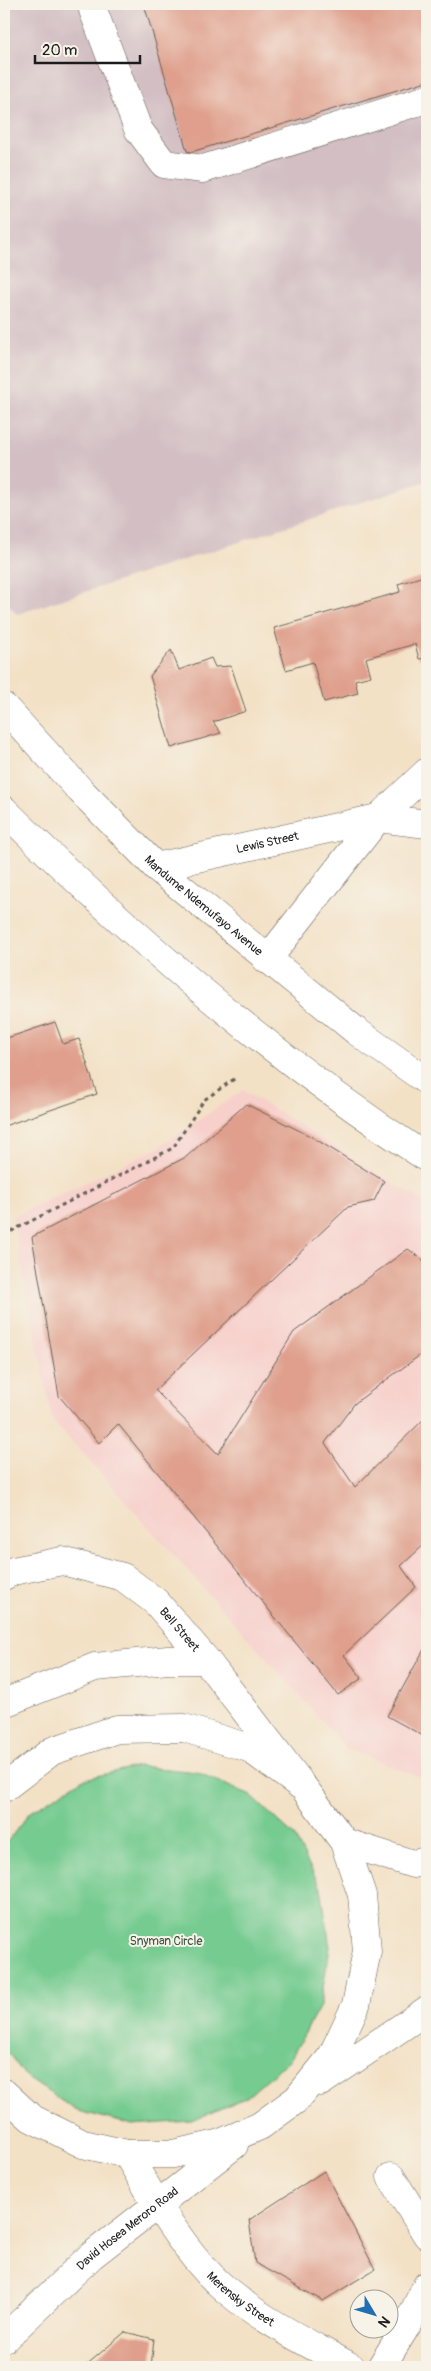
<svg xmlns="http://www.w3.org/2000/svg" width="431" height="2371" viewBox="0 0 431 2371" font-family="Pangolin,sans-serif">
<rect width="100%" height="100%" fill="#f7f3e8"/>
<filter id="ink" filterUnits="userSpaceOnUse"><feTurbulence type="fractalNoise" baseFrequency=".02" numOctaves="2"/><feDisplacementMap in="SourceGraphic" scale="10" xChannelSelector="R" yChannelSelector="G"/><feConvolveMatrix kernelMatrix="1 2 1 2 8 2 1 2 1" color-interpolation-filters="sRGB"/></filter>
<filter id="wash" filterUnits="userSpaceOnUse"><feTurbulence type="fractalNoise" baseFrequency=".0096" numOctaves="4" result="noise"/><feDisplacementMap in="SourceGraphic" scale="20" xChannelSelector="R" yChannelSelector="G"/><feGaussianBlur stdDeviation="1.12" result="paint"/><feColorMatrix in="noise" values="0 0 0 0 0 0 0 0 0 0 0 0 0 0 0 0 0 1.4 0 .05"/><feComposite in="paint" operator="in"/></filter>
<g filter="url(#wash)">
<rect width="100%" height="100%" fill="#f3e1c6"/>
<path fill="#f7d0cc" d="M243 1090 427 1204V1780L347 1749 52 1419 12 1217 156 1149Z"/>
<path fill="#d2bec3" d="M4 4H427V481L17 614 4 600Z"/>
<path fill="#74cb90" stroke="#487456" d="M138 1766 197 1772 251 1796 294 1836 321 1888 330 1947 320 2006 291 2058 247 2097 192 2121 132 2125 75 2110 26 2077 4 2047V1846L30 1812 81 1780Z"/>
<g id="blocks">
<g fill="#df9f8c">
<path d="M144 4H427V81L191 152 187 151Z"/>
<path d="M427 575V658L419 659 415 644 366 658 371 676 355 680 358 693 324 702 313 662 286 670 274 628 400 592 398 584Z"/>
<path d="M171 650 179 670 211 658 215 667 231 666 246 711 213 722 221 733 171 748 150 676Z"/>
<path d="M55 1022 63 1044 79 1039 97 1094 4 1126V1039Z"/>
<path d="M246 1104 312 1137 384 1181 374 1201 348 1207 155 1390 218 1454 294 1332 408 1249 427 1263V1350L355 1403 325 1443 355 1487 427 1416V1542L401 1566 416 1587 344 1655 362 1678 338 1695 118 1424 99 1443 59 1396 32 1237 186 1157Z"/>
<path d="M427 1644V1738L387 1716Z"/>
<path d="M324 2171 375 2269 323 2301 255 2263 249 2220Z"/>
<path d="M125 2332 154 2339 151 2367H84Z"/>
</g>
</g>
</g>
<g filter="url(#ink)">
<use href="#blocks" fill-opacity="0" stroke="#676158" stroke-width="1"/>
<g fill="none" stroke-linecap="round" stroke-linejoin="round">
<defs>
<g id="minor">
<path d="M93 10 138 129 164 164 203 169 427 99"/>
<path id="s1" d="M156 867 378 818 427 824"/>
<path d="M267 960 378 818 427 772"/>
<path id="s2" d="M4 1576 13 1571 62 1561 123 1577 156 1602 206 1660 299 1781"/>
<path d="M4 1703 95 1667 168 1660H206"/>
<path id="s3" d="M127 2154C153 2198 186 2256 225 2289 262 2321 309 2343 351 2367"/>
<path d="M391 2177 427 2235"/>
<path d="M381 2367 407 2325 427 2285"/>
</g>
<g id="major">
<path id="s4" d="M4 707 81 791 156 867 356 1031 427 1081"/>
<path d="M4 810C134 939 273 1058 427 1158"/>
<path d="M4 1788 52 1751 117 1729 184 1728 249 1748 304 1788 344 1842 362 1895 367 1951 356 2005 332 2056 297 2099 260 2126 218 2144 173 2154H127L83 2144 31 2118 4 2093"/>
<path d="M344 1842 413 1864 427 1861"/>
<path d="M321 2082 427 2010"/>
<path id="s5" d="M4 2339 91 2256 234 2145"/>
</g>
</defs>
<use href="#minor" stroke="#676158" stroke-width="29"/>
<use href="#major" stroke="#676158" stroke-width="29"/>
<path stroke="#676158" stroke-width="3" stroke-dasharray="4 4" stroke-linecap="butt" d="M4 1235 173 1148 204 1100 237 1077"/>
<use href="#minor" stroke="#fff" stroke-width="28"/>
<use href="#major" stroke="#fff" stroke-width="28"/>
</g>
</g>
<g text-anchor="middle" stroke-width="4" stroke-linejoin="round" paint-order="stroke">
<g font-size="12" fill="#1c1c1c" stroke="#f7f3e8">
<text dy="4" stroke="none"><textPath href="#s1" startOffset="114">Lewis Street</textPath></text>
<text dy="4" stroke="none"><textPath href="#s4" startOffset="282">Mandume Ndemufayo Avenue</textPath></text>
<text dy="4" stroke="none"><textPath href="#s2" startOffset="201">Bell Street</textPath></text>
<text dy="4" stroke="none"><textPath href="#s5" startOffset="166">David Hosea Meroro Road</textPath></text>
<text dy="4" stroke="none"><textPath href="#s3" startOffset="186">Merensky Street</textPath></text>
</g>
<g font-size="12" fill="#3b5945" stroke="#f7f3e8">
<text x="166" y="1945">Snyman Circle</text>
</g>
</g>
<rect width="431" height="2371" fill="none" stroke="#f7f3e8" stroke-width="20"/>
<g transform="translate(374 2314) rotate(128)"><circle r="24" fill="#f7f3e8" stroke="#9f9d96"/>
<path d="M0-4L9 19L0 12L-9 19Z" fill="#1f6fb2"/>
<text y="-8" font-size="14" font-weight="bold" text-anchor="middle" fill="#1c1c1c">N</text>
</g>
<path d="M35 55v8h105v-8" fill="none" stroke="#1c1c1c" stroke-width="2.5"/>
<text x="42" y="55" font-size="15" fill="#1c1c1c" stroke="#f7f3e8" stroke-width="4" paint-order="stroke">20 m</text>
</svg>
